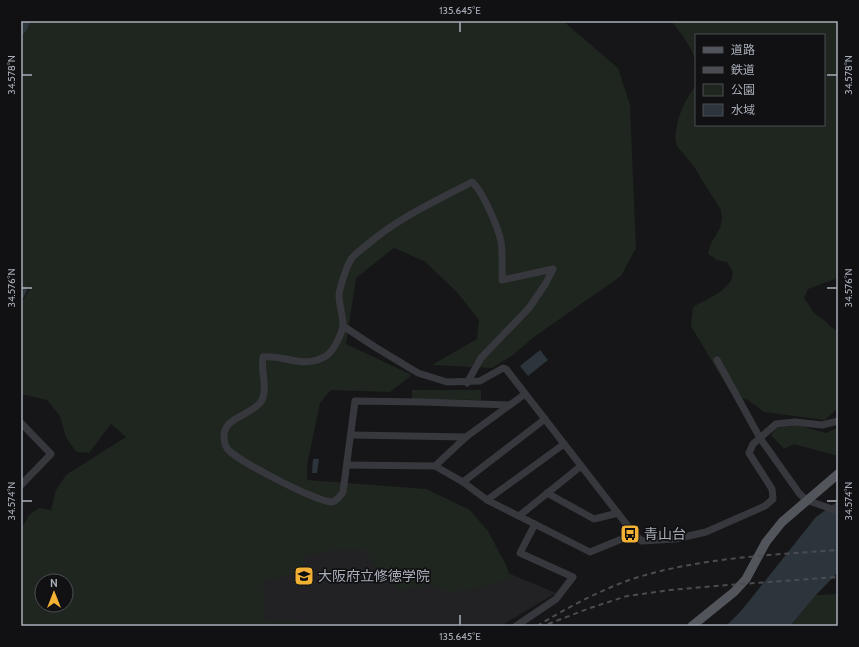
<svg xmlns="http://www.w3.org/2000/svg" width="859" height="647" viewBox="0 0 859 647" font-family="Cabin,'Noto Sans JP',sans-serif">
<rect width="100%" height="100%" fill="#161618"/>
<path fill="#222225" d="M362 542 496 568 556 593 501 626H151L171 568Z"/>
<g fill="#1e261f" fill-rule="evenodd">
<path d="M21 21H563L618 68 630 105 636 248 621 276 534 337 513 355 492 368 432 365 477 339 479 320 456 291 424 261 394 248 356 278 346 344 412 375 390 392 331 390 320 403 307 465V480L426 489 470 510 488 531 506 565 511 579 483 587 448 593 434 584 401 590 378 570 364 549H344L305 555 303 573 263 581 264 620 315 624V626H21V596L23 595C21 581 20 567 23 552L21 551V530L29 515 39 508 51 510 56 490 66 475 126 437 111 424 89 453 76 452 66 437 60 416 47 400 21 394V303L30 289 21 286ZM42 581H66V605H42Z"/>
<path d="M671 21H838V278L808 289 804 298 815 314 824 320 831 327 838 331V408L825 420 764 412 748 400 738 397 729 390 691 326 693 307C705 300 737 288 732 270 731 268 728 265 727 262L717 260 708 254 710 245 720 228 722 219 721 210 700 177 695 168 677 146 675 137 678 119 686 100 696 85V125H824V35H696V62C691 46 682 34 671 21Z"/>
<path d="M412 390H481V400L412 399Z"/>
<path d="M798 425 826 433 835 429 838 426V456L794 444 784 449 771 435 777 428Z"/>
<path d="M838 594V626H790L816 595Z"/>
</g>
<g fill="#2c353c">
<path d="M21 285 26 287 27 291 21 302Z"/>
<path d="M540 350 548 360 528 376 520 366Z"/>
<path d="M313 459H319L317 473H312Z"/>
<path d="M838 501V572L816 595 790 626H726L741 611 816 517Z"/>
</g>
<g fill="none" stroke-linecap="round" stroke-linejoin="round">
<path stroke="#2c353c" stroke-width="12" d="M21 28 24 21"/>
<g stroke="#37383d" stroke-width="7">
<path d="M343 326 375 347 418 373 447 382 480 381 503 368 506 369 634 534 642 541 675 539 706 532 765 506 773 499 772 489 749 453 753 444 776 424 795 422 822 425 838 421"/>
<path d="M717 360 760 438 799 493 806 500 838 511"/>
<path d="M467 383 481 358 529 308 546 283 553 269 502 280C502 268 503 254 501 242 499 229 482 190 472 182 436 201 400 217 368 244 363 248 356 253 352 258 347 264 340 287 339 295 339 305 343 315 343 325 342 334 333 352 326 356 302 370 285 354 263 357 260 371 270 393 259 404 248 416 224 418 224 436 224 439 225 445 227 448 233 459 319 503 332 502 337 501 340 496 343 492L355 401 423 402 509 405"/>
<path d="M21 423 51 454 21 485"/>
<path d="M351 435 466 437"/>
<path d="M347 465 435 466 463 482 487 500 590 552 634 534"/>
<path d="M435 466 466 437 525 394"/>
<path d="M463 482 545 419"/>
<path d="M547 493 594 519 618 513"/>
<path d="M487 500 564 444"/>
<path d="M519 516 581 466"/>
<path d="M516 626 556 599 573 577 520 553 535 524"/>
</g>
<path stroke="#53555c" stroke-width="9" d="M692 626 734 592 746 579 766 542 782 522 838 474"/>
<g stroke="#4a4c52" stroke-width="2" stroke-dasharray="5 4" stroke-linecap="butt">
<path d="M548 624 590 608 627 596 670 590 728 585 838 577"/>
<path d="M537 626C567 608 598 591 632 579 698 558 769 555 838 550"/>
</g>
</g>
<path fill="none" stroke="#a8adb8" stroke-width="1.5" d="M460 22V32M22 75H32M827 75H837M22 288H32M827 288H837M22 501H32M827 501H837M460 615V625"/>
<defs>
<symbol id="bus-square" viewBox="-11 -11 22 22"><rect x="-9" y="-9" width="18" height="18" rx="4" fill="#f2b134" stroke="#111113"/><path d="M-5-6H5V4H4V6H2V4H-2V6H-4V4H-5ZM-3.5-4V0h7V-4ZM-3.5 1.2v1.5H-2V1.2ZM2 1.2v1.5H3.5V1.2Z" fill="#111"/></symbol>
<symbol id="school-square" viewBox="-11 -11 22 22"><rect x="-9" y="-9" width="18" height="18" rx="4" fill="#f2b134" stroke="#111113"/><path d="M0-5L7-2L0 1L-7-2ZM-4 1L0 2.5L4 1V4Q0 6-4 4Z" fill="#111"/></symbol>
</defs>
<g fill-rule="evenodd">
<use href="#bus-square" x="619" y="523" width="22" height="22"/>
<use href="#school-square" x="293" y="565" width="22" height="22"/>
</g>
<g text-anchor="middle" stroke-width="3.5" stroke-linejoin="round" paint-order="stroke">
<g font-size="14" fill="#a8adb8" stroke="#111113" text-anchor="start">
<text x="644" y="539">青山台</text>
<text x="318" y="581">大阪府立修徳学院</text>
</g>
</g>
<rect width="859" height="647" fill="none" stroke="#111113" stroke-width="44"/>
<rect x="695" y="34" width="130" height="92" fill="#111113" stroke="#4d4f55"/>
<rect x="703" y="47" width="20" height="6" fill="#53555c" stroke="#4d4f55"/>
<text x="731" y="54" font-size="12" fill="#a8adb8">道路</text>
<rect x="703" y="67" width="20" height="6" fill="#4a4c52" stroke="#4d4f55"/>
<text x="731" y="74" font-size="12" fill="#a8adb8">鉄道</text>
<rect x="703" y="84" width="20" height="12" fill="#1e261f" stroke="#4d4f55"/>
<text x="731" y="94" font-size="12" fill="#a8adb8">公園</text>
<rect x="703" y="104" width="20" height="12" fill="#2c353c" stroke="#4d4f55"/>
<text x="731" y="114" font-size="12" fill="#a8adb8">水域</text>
<g transform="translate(54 593)"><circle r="19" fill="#111113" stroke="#4d4f55"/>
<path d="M0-3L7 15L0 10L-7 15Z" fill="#f2b134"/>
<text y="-6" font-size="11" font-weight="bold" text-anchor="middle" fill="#a8adb8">N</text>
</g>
<rect x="22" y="22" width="815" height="603" fill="none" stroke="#a8adb8" stroke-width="1.5"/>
<g font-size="10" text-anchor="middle" fill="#a8adb8">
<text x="460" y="14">135.645°E</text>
<text transform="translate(11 75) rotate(-90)" y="4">34.578°N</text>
<text transform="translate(848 75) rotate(-90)" y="4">34.578°N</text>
<text transform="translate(11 288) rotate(-90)" y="4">34.576°N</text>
<text transform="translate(848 288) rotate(-90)" y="4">34.576°N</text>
<text transform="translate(11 501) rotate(-90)" y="4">34.574°N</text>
<text transform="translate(848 501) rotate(-90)" y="4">34.574°N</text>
<text x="460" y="640">135.645°E</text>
</g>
</svg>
